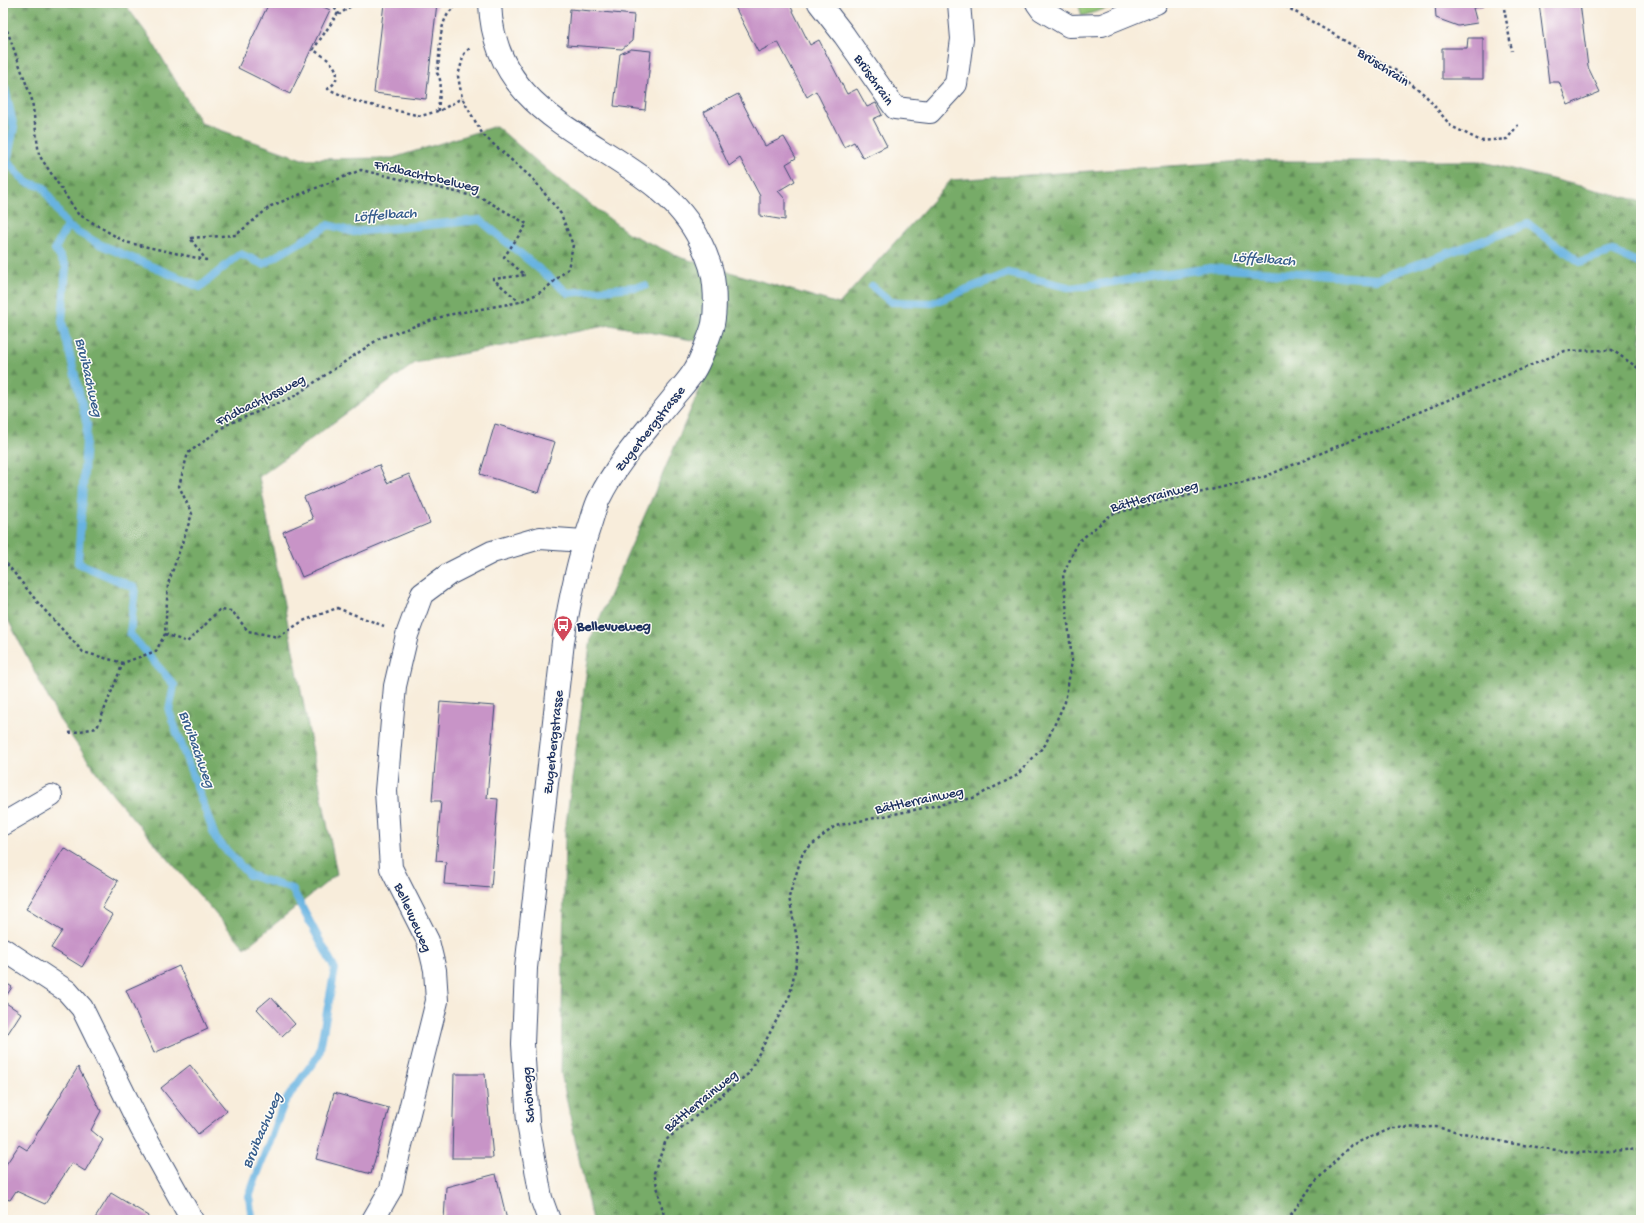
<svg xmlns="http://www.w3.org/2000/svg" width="1644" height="1223" viewBox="0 0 1644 1223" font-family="'Gochi Hand',sans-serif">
<defs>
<pattern id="forest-firs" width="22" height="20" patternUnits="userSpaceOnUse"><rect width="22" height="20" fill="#77ab67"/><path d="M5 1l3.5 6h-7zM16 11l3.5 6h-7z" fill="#618c58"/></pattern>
</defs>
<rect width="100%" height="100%" fill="#fdfcf7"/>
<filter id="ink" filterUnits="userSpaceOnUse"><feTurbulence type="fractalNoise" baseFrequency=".025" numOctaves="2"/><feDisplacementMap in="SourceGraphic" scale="8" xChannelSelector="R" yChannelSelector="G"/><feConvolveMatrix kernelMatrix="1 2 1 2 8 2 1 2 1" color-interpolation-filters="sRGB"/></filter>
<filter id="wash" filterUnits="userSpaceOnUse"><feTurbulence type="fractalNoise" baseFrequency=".012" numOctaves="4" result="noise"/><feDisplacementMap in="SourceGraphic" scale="16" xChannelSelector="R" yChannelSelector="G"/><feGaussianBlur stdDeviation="0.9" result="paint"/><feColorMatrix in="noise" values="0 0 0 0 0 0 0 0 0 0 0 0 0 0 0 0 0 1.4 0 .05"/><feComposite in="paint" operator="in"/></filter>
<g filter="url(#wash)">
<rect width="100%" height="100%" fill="#f8eddb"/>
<path fill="#94c676" stroke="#587a6a" d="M1078 3H1124L1082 16Z"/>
<path fill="url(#forest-firs)" stroke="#496d62" d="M3 3H124L150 38 201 123 302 159 393 158 496 126 554 176 628 233 682 258 839 304 951 180 1246 161H1479L1641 201V1220H592L561 1073 565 831 591 638 719 345 610 325 415 363 259 477 337 874 245 948 112 794 59 719 3 610Z"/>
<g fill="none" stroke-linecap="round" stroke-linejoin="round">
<g stroke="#68b3e1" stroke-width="8">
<path d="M3 86 5 88 14 128 7 161 26 182 43 187 67 226 99 244 200 287 240 254 263 264 329 225 353 232 480 220 568 293 645 286"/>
<path d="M67 226 55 249 66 266 62 322 87 425 78 563 135 588 130 634 174 685 169 711 216 839 249 875 292 889 335 969 319 1054 284 1103 249 1196 252 1220"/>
<path d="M872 286 891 302 932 303 1008 273 1072 288 1211 268 1377 279 1528 224 1580 262 1612 251 1641 264"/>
</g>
</g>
<g id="blocks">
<g fill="#c894c7">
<path d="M269 3H315L330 10 290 94 238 68Z"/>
<path d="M384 3H437L426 99 374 93Z"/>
<path d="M733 3H789L810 45 819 40 847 94 857 89 867 107 876 103 882 115 873 119 887 146 863 158 854 142 844 147 816 91 807 97 778 42 758 52Z"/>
<path d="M1435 3H1483V6L1473 8 1477 23 1458 26 1436 18Z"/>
<path d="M1539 3H1580L1588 67 1600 92 1568 105 1559 82H1549Z"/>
<path d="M570 9 634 15 632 41 622 49 567 45Z"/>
<path d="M1468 38H1483V79H1442V48H1467Z"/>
<path d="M631 49 651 51 645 110 614 106 620 54Z"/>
<path d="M738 94 765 146 784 137 796 158 786 164 795 181 778 191 785 199V220L760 216V196L740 158 729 166 704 112Z"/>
<path d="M495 424 555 442 539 493 480 474Z"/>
<path d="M379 465 387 483 409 474 430 523 302 577 283 532 313 519 304 497Z"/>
<path d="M440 702 495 706 487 798 498 799 491 888 444 884 446 862 436 861 441 801H432Z"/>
<path d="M64 848 118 881 102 908 113 915 82 967 51 948 62 931 26 909Z"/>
<path d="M179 966 208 1029 154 1053 126 990Z"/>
<path d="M3 981 12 987 3 1001 21 1013 3 1041Z"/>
<path d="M271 997 295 1024 282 1036 257 1009Z"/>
<path d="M190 1065 227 1111 198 1134 161 1088Z"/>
<path d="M78 1067 101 1111 91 1130 103 1140 85 1171 72 1163 45 1204 16 1191 10 1200 3 1198V1169L19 1145 27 1150Z"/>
<path d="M454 1074H485L493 1158H452Z"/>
<path d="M334 1093 389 1108 371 1174 316 1159Z"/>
<path d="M496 1174 507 1220H444L446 1187Z"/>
<path d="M111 1193 149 1216 147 1220H94Z"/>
</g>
</g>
</g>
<g filter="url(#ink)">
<use href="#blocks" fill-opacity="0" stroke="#3c4c71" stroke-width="1"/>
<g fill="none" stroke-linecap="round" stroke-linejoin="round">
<defs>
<g id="minor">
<path d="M490 3C494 139 651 140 700 241 707 255 713 270 714 285 715 296 715 314 713 324 711 333 699 364 694 371 688 381 679 390 672 399 646 431 617 462 599 499 595 507 593 516 590 525 577 563 569 603 563 642L526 968 523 1044 528 1123 541 1198 549 1220"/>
<path d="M819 3 844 35 895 108 930 112 956 84 962 39 959 3"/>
<path d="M1037 3 1042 10 1069 26 1102 25 1156 3"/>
<path d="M3 824 51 796"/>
<path d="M3 949 67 991 82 1008 141 1128 192 1220"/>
<path d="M373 1220 391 1189 399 1153 437 1001 435 970 428 941 391 868 386 791 395 686 407 635 422 594 449 574 492 552 540 538 584 541"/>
</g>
</defs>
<use href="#minor" stroke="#3c4c71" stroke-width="24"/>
<g stroke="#3c4c71" stroke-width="2.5" stroke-dasharray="3 3" stroke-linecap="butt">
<path d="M331 3 338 13 313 50C328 58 349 73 328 89L357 102 421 116 441 110 462 98"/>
<path d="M1280 3 1398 72 1426 96 1451 126 1481 141 1507 139 1518 125"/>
<path d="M1503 3 1512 51"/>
<path d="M338 13 340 14 355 3"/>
<path d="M3 19 32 100 39 155 78 214 125 242 206 260 190 238 236 235 271 206 361 170 482 198 527 224 504 257 525 275 493 279 520 302"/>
<path d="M439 111C437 98 445 85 437 73 442 50 435 13 462 3"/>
<path d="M3 559 39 604 83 652 123 663 156 651 165 634 168 584 192 514 179 486 188 453 226 425 293 397 380 338 447 315 520 302 543 291 568 269 573 245 561 214 533 179 483 135 462 98 458 76 464 54 471 47"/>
<path d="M165 634 187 642 204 626 219 610 232 611 248 631 278 637 303 621 337 608 384 626"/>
<path d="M69 733 97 728 123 663"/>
<path d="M665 1220 654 1173 666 1140 748 1074 790 995 799 949 789 897 803 852 835 826 973 798 1016 776 1045 745 1065 702 1072 661 1063 575 1078 542 1112 514 1264 477 1565 351 1612 350 1641 370"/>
<path d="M1287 1220 1314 1183 1351 1145 1393 1128 1436 1127 1509 1143 1577 1153 1641 1149"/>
</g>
<use href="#minor" stroke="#fff" stroke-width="22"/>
</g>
</g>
<defs>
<symbol id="bus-pin" viewBox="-11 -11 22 30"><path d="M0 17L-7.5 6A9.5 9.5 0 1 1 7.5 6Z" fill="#d1495b" stroke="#fdfcf7"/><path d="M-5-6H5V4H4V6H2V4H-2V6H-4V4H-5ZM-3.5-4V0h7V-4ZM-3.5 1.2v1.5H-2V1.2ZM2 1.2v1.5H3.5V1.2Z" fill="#fff"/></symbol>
</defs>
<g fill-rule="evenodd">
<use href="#bus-pin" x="552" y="614" width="22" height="30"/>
</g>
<g text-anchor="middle" stroke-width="3" stroke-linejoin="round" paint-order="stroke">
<g font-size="14" fill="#1b2f5e" stroke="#fdfcf7">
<text transform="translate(1384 66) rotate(33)" y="5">Brüschrain</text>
<text transform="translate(875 79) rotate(55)" y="5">Brüschrain</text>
<text transform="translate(427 175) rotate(13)" y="5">Fridbachtobelweg</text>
<text transform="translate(260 399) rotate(-27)" y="5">Fridbachfussweg</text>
<text transform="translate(649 428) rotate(-52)" y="5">Zugerbergstrasse</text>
<text transform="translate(1154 495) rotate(-15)" y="5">Bättlerrainweg</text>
<text transform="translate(552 742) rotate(-84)" y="5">Zugerbergstrasse</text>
<text transform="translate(919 799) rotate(-12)" y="5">Bättlerrainweg</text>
<text transform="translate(414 917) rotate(66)" y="5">Bellevueweg</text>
<text transform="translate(527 1095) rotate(-94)" y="5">Schönegg</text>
<text transform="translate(700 1100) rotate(-39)" y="5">Bättlerrainweg</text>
</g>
<g font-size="14" font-weight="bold" fill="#1b2f5e" stroke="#fdfcf7" text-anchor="start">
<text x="577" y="630">Bellevueweg</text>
</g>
<g font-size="15" font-style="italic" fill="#365d8c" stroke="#fdfcf7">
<text transform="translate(385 214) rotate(-4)" y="5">Löffelbach</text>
<text transform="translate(1264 258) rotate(4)" y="5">Löffelbach</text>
<text transform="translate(90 377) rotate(77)" y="5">Bruibachweg</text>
<text transform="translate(198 749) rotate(70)" y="5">Bruibachweg</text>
<text transform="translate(261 1130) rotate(-67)" y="5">Bruibachweg</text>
</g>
</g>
<rect width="1644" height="1223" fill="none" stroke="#fdfcf7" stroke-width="16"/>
</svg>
